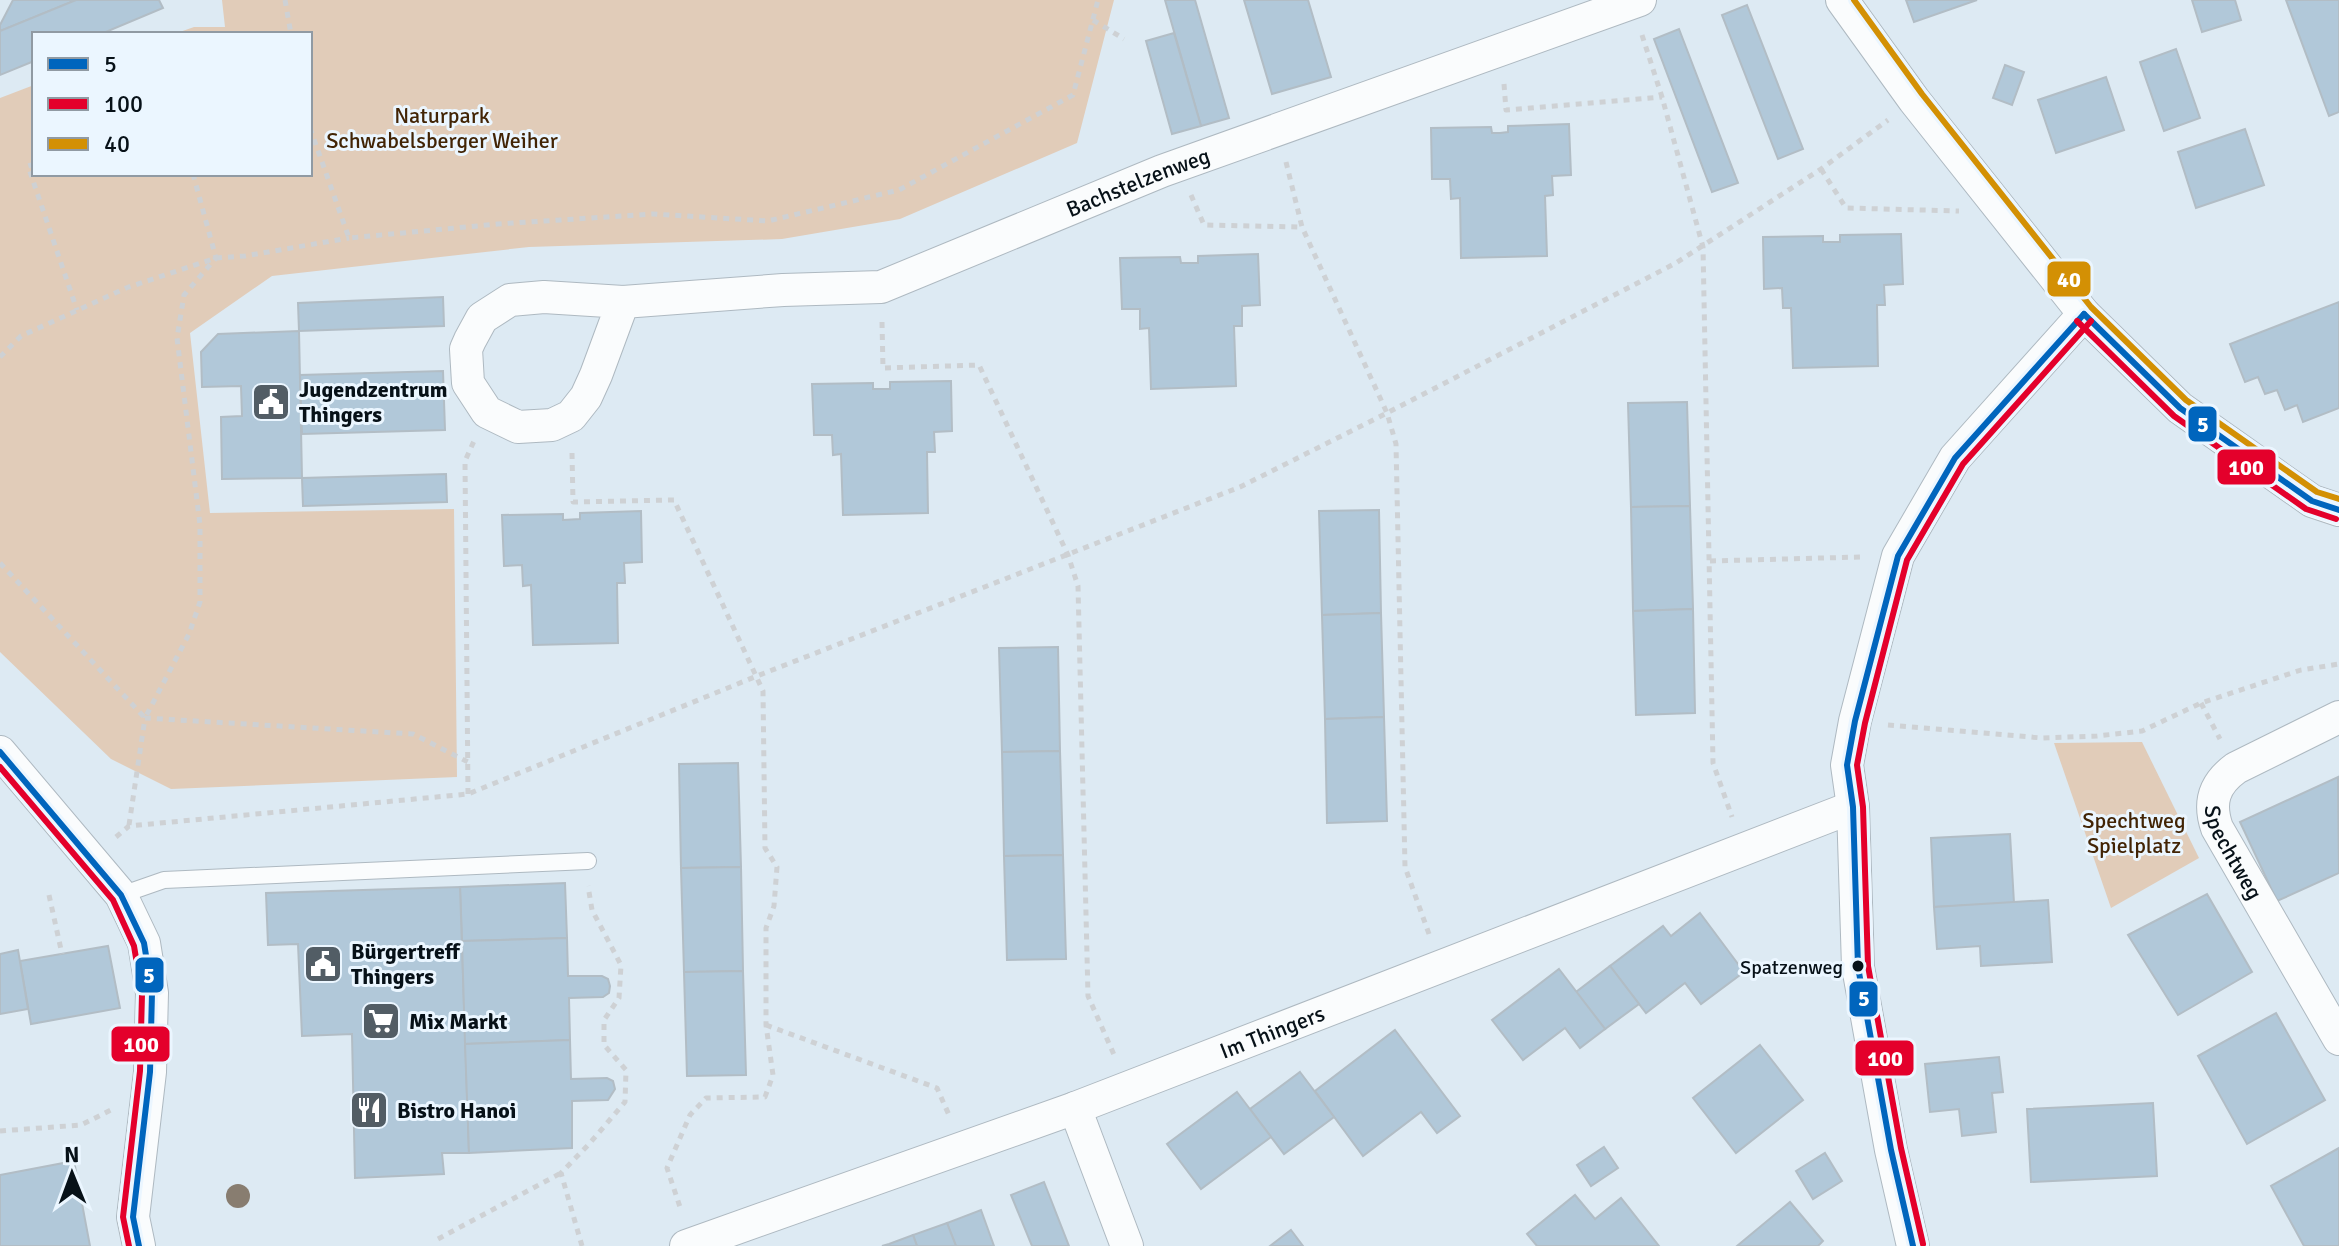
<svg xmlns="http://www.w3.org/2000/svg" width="2339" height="1246" viewBox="0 0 2339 1246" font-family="Signika,sans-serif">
<rect width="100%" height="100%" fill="#ddeaf3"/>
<g fill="#e1ccb9">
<path d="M222 0H1114L1077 143 900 219 782 239 529 247 272 276 190 333 210 513 454 509 457 777 171 789 111 759 0 652V98L34 85V174H310V34H174L194 27H225Z"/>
<path d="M2142 742 2199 858 2111 908 2054 743Z"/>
</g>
<g fill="#b1c8d9" stroke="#b2bdc5" stroke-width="2">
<path d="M13 0H76L0 31V25Z"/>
<path d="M76 0H159L163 8 101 34H34V61L0 75V31Z"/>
<path d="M1165 0H1195L1229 118 1201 126Z"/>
<path d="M1244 0H1308L1331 77 1272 94Z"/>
<path d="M1906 0H1977L1914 22Z"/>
<path d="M2192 0H2235L2241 20 2202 32Z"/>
<path d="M2286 0H2339V112L2329 116Z"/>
<path d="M1747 5 1803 149 1778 159 1722 15Z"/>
<path d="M1679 29 1738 183 1712 192 1654 39Z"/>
<path d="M1174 33 1201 126 1172 134 1146 41Z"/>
<path d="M2176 49 2200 118 2164 131 2140 62Z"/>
<path d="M2005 65 2024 72 2012 105 1993 98Z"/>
<path d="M2106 77 2124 130 2056 153 2038 100Z"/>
<path d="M1569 124 1571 175 1552 176 1553 195 1545 196 1547 256 1461 258 1460 198 1451 199 1450 179H1432L1431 128 1491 127 1492 133H1500L1508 132V126Z"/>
<path d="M2245 129 2264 185 2196 208 2178 152Z"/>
<path d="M1901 234 1903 284 1884 285 1885 305H1877L1878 366 1793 368 1791 308H1783L1782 288 1764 289 1763 237 1823 236V242H1840V235Z"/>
<path d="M1258 254 1260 305 1242 306V326H1234L1236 386 1151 389 1149 328 1140 329V309H1122L1120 258 1180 257 1181 263H1198V256Z"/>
<path d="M443 297 444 326 299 331 298 303Z"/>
<path d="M2339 302V408L2303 422 2297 405 2285 410 2277 390 2265 394 2258 377 2245 382 2230 344Z"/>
<path d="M299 331 302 478 222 479 221 417 242 416 241 386 202 387 201 352 218 334Z"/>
<path d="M443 371 445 430 302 434 300 375Z"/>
<path d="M951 381 952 431 934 432 935 452H927L928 513 843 515 841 454 833 455 832 435H814L812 384 873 383V389H890V382Z"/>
<path d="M1687 402 1690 506 1631 507 1628 403Z"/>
<path d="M446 474 447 502 303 506 302 478Z"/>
<path d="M1690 506 1693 609 1633 611 1631 507Z"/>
<path d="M1379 510 1381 613 1322 615 1319 511Z"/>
<path d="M641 511 642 562 624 563 625 583H617L618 643 533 645 531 585 523 586 522 565 504 566 502 515 563 514V520L580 519V513Z"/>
<path d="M1693 609 1695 713 1636 715 1633 611Z"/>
<path d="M1381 613 1384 717 1325 719 1322 615Z"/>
<path d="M1058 647 1060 751 1002 752 999 648Z"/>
<path d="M1384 717 1387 821 1327 823 1325 719Z"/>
<path d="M1060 751 1063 855 1004 856 1002 752Z"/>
<path d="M738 763 741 867 681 868 679 764Z"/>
<path d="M2338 777 2339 873 2277 901 2240 822Z"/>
<path d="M2010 834 2014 903 1934 907 1931 838Z"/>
<path d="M1063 855 1066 959 1007 960 1004 856Z"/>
<path d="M741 867 743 971 684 972 681 868Z"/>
<path d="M565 883 567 938 462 941 460 887Z"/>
<path d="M460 887 469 1153H442L444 1174 355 1178 352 1034 302 1036 298 944 268 945 266 893Z"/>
<path d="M2207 894 2252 972 2178 1015 2128 935Z"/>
<path d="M2048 900 2052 962 1981 966 1980 946 1937 949 1934 907Z"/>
<path d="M1700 913 1744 972 1701 1004 1685 983 1646 1013 1610 966 1663 926 1671 936Z"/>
<path d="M567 938 568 976H602L608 979 610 986 609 993 603 997 569 998 570 1040 465 1044 462 941Z"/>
<path d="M108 946 120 1008 31 1024 20 961Z"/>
<path d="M18 950 28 1009 0 1014V954Z"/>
<path d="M1610 966 1639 1004 1605 1029 1576 992Z"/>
<path d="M1559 969 1605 1029 1580 1048 1565 1028 1523 1060 1492 1020Z"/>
<path d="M743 971 746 1075 687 1076 684 972Z"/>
<path d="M2276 1013 2325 1100 2247 1144 2198 1056Z"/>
<path d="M1395 1030 1460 1116 1437 1133 1421 1112 1363 1156 1315 1091Z"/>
<path d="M570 1040 571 1079 607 1078 613 1081 615 1089 608 1100 572 1101V1148L469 1153 465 1044Z"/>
<path d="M1760 1045 1803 1100 1736 1153 1693 1098Z"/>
<path d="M1999 1057 2003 1092 1992 1093 1996 1132 1962 1136 1959 1109 1930 1112 1925 1064Z"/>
<path d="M1300 1072 1334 1117 1284 1154 1250 1109Z"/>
<path d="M1237 1092 1271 1137 1201 1189 1167 1144Z"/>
<path d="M2153 1103 2157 1176 2031 1182 2027 1109Z"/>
<path d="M1604 1147 1618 1168 1591 1186 1577 1165Z"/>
<path d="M2339 1148V1246H2304L2271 1186Z"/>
<path d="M1825 1153 1842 1181 1813 1199 1796 1171Z"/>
<path d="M74 1161 90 1246H0V1175Z"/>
<path d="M1044 1182 1069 1246H1032L1011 1195Z"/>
<path d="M1575 1195 1595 1219 1621 1198 1659 1246H1537L1527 1234Z"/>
<path d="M1790 1202 1823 1241 1818 1246H1737Z"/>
<path d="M981 1210 994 1246H956L947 1223Z"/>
<path d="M947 1223 956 1246H917L913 1235Z"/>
<path d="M1291 1230 1303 1246H1270Z"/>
<path d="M913 1235 917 1246H882L889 1244Z"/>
</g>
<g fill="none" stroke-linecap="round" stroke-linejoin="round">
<defs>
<path id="service" d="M121 895 164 880 588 861"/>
<g id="minor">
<path d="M1842 0 1914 100 2084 314 2180 408 2312 501 2339 510"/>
<path id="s1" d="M623 302 596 375 586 397 571 416 552 425 518 427 487 412 468 383 466 349 470 340 482 318 510 300 544 297 623 302 783 290 881 287 1162 171 1640 0"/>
<path id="s2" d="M2339 717 2236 768C2214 784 2208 802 2217 828L2339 1039"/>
<path d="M0 752 121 895 144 943 152 993 150 1072 133 1217 139 1246"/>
<path d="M1075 1108 1127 1246"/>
<path id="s3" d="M686 1246 1075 1108 1853 807"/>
<path d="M1913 1246 1891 1150 1858 967 1853 807 1847 765 1855 721 1898 556 1955 458 2084 314"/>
</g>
</defs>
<use href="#service" stroke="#aeb9c1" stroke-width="18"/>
<use href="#minor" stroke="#aeb9c1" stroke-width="34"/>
<g stroke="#ced1d4" stroke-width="5" stroke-dasharray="6 6" stroke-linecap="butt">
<path d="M285 0 291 34"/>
<path d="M1093 20 1124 39"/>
<path d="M1642 35 1662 97 1703 247 1713 763 1732 817"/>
<path d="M1504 84 1506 110 1662 97"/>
<path d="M310 128 349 238 498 224 653 214 768 221 899 190 1073 95 1098 0"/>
<path d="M1286 162 1302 227 1387 413 1396 444 1405 867 1429 934"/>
<path d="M34 164 28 166 77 310"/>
<path d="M1821 169 1846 208 1959 211"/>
<path d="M1191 195 1204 225 1302 227"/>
<path d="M882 322 883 368 979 365 1068 555 1078 586 1088 996 1115 1057"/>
<path d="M0 357 21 336 126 288 216 258 245 256 349 238"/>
<path d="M572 453 573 502 674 500 763 691 765 848 777 867 774 906 766 928V1025L773 1075 765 1097 706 1098 690 1115 667 1168 681 1210"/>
<path d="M1710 561 1860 557"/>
<path d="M0 563 145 718 189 634 200 602V525L177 338 184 295 216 258 193 174"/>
<path d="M2201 703 2220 739"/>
<path d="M1888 725 2042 738 2097 736 2142 731 2201 703 2301 670 2339 664"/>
<path d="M468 794 465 461 474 441"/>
<path d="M129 825 145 718 413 734 468 762"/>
<path d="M116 837 129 826 468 794 757 676 1240 487 1387 413 1676 263 1821 169 1888 120"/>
<path d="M49 895 62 954"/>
<path d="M766 1025 937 1088 949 1115"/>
<path d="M0 1131 81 1125 111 1110"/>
<path d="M438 1239 561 1173"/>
<path d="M582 1246 561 1173 590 1143 625 1102 626 1070 604 1045V1020L619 998 621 965 592 910 588 886"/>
</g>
<use href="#service" stroke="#fafcfd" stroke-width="16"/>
<use href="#minor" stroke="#fafcfd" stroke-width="32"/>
<defs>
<g id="bus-1">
<path d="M2084 314 2180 408 2312 501 2339 510"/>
<path d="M0 752 121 895 144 943 152 993 150 1072 133 1217 139 1246"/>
<path d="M1913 1246 1891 1150 1858 967 1853 807 1847 765 1855 721 1898 556 1955 458 2084 314"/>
</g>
<g id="bus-2">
<path d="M2077 321 2174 416 2306 509 2336 519"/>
<path d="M0 767 113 900 134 946 142 994 140 1071 123 1217 129 1246"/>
<path d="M1923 1244 1901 1148 1868 966 1863 807 1857 765 1865 723 1907 560 1963 464 2091 321"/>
</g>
<path id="bus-3" d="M1854 0 1922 94 2091 307 2186 400 2317 492 2339 499"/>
</defs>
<use href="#bus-1" stroke="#ebf6ff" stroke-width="12"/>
<use href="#bus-2" stroke="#ebf6ff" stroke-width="12"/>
<use href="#bus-3" stroke="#ebf6ff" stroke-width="12"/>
<use href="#bus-1" stroke="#0065bd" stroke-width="6"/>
<use href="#bus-2" stroke="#e4002b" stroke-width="6"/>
<use href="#bus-3" stroke="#d39004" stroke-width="6"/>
</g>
<circle fill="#887d70" cx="238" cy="1196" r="12"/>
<defs>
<symbol id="civic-square" viewBox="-11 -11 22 22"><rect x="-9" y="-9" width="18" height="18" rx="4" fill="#525d65" stroke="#ebf6ff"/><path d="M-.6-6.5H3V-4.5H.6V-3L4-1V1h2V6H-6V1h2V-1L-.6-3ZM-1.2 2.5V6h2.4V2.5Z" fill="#fff"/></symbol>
<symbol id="supermarket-square" viewBox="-11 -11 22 22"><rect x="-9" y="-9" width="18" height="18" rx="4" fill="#525d65" stroke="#ebf6ff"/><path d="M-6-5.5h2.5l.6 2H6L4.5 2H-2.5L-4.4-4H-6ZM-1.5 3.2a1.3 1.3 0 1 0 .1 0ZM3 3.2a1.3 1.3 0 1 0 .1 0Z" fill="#fff"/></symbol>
<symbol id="restaurant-square" viewBox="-11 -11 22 22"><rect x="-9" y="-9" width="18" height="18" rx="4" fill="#525d65" stroke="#ebf6ff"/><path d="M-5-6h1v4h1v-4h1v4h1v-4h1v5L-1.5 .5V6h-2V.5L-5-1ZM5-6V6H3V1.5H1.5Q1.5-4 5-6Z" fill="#fff"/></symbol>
</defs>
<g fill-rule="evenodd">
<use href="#civic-square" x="249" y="380" width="44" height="44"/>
<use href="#civic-square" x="301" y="942" width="44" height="44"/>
<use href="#supermarket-square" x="359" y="999" width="44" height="44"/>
<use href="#restaurant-square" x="347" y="1088" width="44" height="44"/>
</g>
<circle fill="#071118" stroke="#ebf6ff" stroke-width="3" cx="1858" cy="966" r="7"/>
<g text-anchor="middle" stroke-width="6" stroke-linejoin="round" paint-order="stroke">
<g font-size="20" fill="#071118" stroke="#ebf6ff" text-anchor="end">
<text x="1843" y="974">Spatzenweg</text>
</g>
<g font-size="22" fill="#422405" stroke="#ebf6ff">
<text x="442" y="123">Naturpark<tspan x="442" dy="25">Schwabelsberger Weiher</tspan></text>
<text x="2134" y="828">Spechtweg<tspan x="2134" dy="25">Spielplatz</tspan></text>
</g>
<g font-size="22" fill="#071118" stroke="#ebf6ff">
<text dy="8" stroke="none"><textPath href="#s1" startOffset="1002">Bachstelzenweg</textPath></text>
<text dy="8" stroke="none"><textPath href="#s2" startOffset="212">Spechtweg</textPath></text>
<text dy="8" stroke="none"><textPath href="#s3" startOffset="624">Im Thingers</textPath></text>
</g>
<g font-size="22" font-weight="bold" fill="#071118" stroke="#ebf6ff" text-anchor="start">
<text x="299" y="397">Jugendzentrum<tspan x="299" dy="25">Thingers</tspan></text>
<text x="351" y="959">Bürgertreff<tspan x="351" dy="25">Thingers</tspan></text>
<text x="409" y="1029">Mix Markt</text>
<text x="397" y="1118">Bistro Hanoi</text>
</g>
</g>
<g stroke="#ebf6ff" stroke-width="3">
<rect x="2046" y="260" width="46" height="38" rx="8" fill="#d39004"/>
<rect x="2187" y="405" width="31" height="38" rx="8" fill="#0065bd"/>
<rect x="2216" y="448" width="61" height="38" rx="8" fill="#e4002b"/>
<rect x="134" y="956" width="31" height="38" rx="8" fill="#0065bd"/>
<rect x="1848" y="980" width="31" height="38" rx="8" fill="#0065bd"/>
<rect x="110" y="1025" width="61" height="38" rx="8" fill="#e4002b"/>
<rect x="1854" y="1039" width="61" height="38" rx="8" fill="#e4002b"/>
</g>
<g font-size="22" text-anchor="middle" font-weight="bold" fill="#fff">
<text x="2069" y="287">40</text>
<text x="2203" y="432">5</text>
<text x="2246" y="475">100</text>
<text x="149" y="983">5</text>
<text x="1864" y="1006">5</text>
<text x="141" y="1052">100</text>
<text x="1885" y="1066">100</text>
</g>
<rect x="32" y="32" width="280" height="144" fill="#ebf6ff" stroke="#909aa3" stroke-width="2"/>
<rect x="48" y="58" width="40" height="12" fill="#0065bd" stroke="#909aa3" stroke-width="2"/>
<text x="104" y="72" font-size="24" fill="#071118">5</text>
<rect x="48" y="98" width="40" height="12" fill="#e4002b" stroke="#909aa3" stroke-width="2"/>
<text x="104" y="112" font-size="24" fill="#071118">100</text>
<rect x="48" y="138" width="40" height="12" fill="#d39004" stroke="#909aa3" stroke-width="2"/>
<text x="104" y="152" font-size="24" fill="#071118">40</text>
<g transform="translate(72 1174) rotate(359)" stroke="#ebf6ff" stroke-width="6" paint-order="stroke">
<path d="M0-6L14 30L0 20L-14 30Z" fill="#071118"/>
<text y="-12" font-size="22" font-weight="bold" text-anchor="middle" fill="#071118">N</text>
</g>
</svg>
